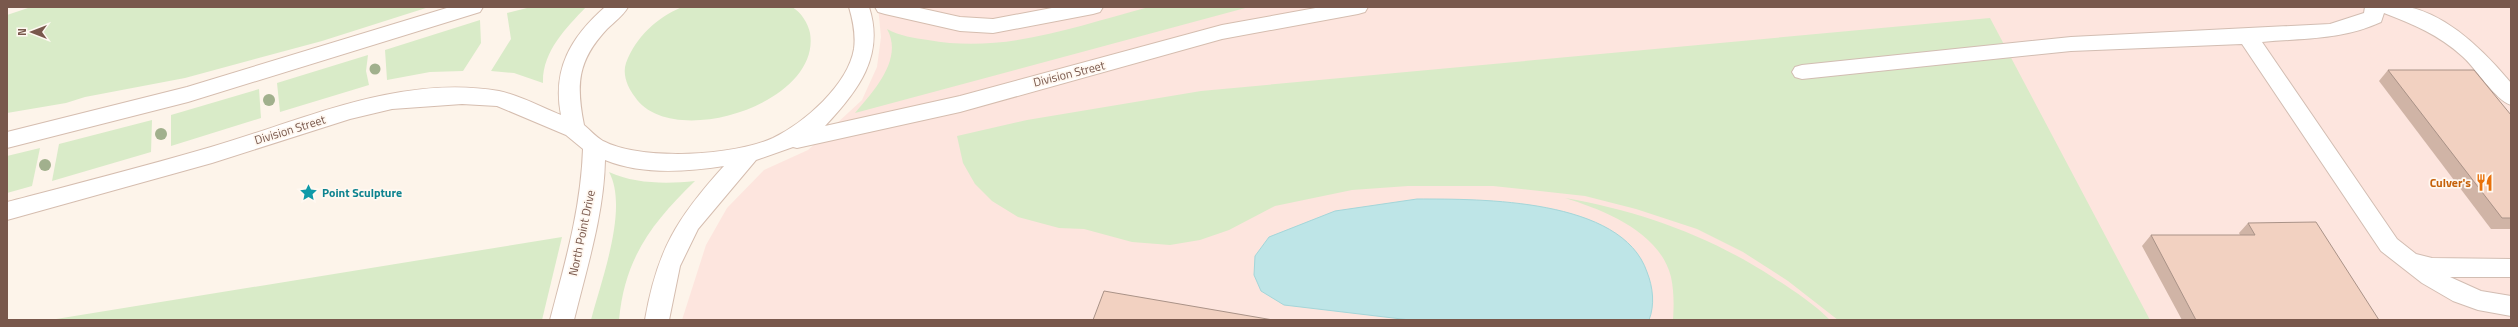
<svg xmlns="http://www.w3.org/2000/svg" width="2518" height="327" viewBox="0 0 2518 327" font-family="'Titillium Web',sans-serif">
<rect width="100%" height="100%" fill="#fdf4ea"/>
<path fill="#fde5de" d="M878 7H2511V320H682L706 245 727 208 764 170 808 150 862 100 877 67 881 37Z"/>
<g fill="#d9ebc8">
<path d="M31 7H429L322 41 185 78 85 97 66 103 7 113V15Z"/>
<path d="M531 7H586C566 28 542 52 543 83L514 73 491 71 511 39 507 13Z"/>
<path d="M682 7H792C801 12 808 23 810 33 822 104 671 151 635 97 628 88 622 75 626 63 636 37 656 18 682 7Z"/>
<path d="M1149 7H1249L855 113C873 92 904 59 887 29 900 36 914 38 928 40 1005 54 1076 26 1149 7Z"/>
<path d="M1990 18 2150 320H1838L1788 281 1743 252 1697 229 1636 209 1585 196 1493 186H1408L1352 190 1275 206 1229 230 1200 240 1170 245 1132 242 1084 229 1059 228 1018 217 992 201 975 184 963 163 957 136 1027 120 1201 91Z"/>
<path d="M480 20 481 43 463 71 430 72 387 80 385 50Z"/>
<path d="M368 55 366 71 369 85 280 112 277 83Z"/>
<path d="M259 89 261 118 171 146V115Z"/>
<path d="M152 120 151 152 52 181 59 144Z"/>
<path d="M40 148 32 186 7 193V156Z"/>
<path d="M609 172C635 184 667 184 695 181 652 223 625 257 619 320H591C601 281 629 208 609 172Z"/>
<path d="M1565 198C1640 211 1710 236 1774 278 1793 290 1814 304 1830 320H1673C1674 306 1674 291 1671 277 1660 232 1604 210 1565 198Z"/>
<path d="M562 237 542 320H50Z"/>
</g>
<path fill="#bee5e7" stroke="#a4d6d9" d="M1417 199C1481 199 1622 198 1647 272 1653 287 1655 305 1649 320H1410L1284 305 1261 291 1254 275 1255 256 1269 237 1335 211Z"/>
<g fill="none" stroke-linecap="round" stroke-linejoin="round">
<defs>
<path id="lane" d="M2365 7C2379 7 2395 5 2408 7 2449 15 2486 53 2511 83V105C2495 100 2476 68 2462 56 2439 35 2413 24 2384 13L2381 22C2342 40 2304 38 2262 42L2397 239 2416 254 2432 258 2511 259V277H2450L2481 291 2511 296V316L2478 310 2453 301 2422 283 2381 251 2242 44 2071 51 1802 79 1795 77 1792 72 1795 67 1802 65 2071 37 2330 24 2364 13Z"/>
<g id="secondary">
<path d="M450 7H483L480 12 188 102 7 148V132L187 87Z"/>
<path d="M605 7H628C623 16 614 22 607 29 577 61 576 85 584 125 590 130 596 137 603 141 642 161 733 156 773 138 804 123 848 85 854 49 856 34 853 21 849 7H869C885 56 858 91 825 126L960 96 1222 25 1321 7H1368L1365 12 1358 14 1222 39 960 112 797 148 793 147 756 160 698 229 680 266 669 320H645C657 250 677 218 724 166 686 172 641 175 605 160 604 214 587 267 574 320H550C565 263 581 209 583 149L566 135 497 106 462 104 392 109 350 119 212 163 7 220V202C75 184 143 167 211 147 304 120 400 74 499 91 519 95 541 107 561 115 552 69 571 37 605 7Z"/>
<path d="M875 7H915L960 17 993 19 1057 7H1103L1100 12 1093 14 993 33 960 31 885 14 878 12Z"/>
</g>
</defs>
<use href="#lane" stroke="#d2bdb2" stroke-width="2"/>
<use href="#secondary" stroke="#d5bdaf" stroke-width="2"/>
<use href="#lane" fill="#fff" fill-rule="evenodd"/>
<use href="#secondary" fill="#fff" fill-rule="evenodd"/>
</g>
<g fill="#a1b08d">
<circle cx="375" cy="69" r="5.5"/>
<circle cx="269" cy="100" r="6"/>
<circle cx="161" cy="134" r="6"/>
<circle cx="45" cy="165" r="6"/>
</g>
<g fill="#d0b4a6">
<path d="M2388 70 2511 115V229H2491L2379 81Z"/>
<path d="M2248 223 2379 320H2182L2142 246 2151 235H2240L2239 233Z"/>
</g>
<g fill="#f2d1c1" stroke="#a99287">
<path d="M2388 70H2474L2511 115V218H2502Z"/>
<path d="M2316 222 2379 320H2196L2151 235H2255L2248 223Z"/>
<path d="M1104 291 1273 320H1093Z"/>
</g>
<defs>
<symbol id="restaurant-bare" viewBox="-9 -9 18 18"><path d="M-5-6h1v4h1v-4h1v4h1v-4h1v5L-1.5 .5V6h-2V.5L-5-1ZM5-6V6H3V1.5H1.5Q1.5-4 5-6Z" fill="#e8710a" stroke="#fff8f1" stroke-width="2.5" paint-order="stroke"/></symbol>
<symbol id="sight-bare" viewBox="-9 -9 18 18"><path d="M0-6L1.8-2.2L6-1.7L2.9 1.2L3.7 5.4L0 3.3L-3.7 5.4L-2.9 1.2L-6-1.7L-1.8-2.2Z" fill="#0f9aa8" stroke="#fff8f1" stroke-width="2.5" paint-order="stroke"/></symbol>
</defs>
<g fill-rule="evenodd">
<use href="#restaurant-bare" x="2472" y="170" width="25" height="25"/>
<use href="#sight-bare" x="296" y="180" width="25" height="25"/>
</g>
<g text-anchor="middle" stroke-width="3.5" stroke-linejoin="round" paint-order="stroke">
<g font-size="12" fill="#79584c" stroke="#fff8f1">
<text transform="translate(1069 74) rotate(-14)" y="4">Division Street</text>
<text transform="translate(290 130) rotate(-17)" y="4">Division Street</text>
<text transform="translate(582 233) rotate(-78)" y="4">North Point Drive</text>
</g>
<g font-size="12" font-weight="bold" fill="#c56008" stroke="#fff8f1" text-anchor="end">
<text x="2471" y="187">Culver's</text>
</g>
<g font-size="12" font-weight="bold" fill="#0d838f" stroke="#fff8f1" text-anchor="start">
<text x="322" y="197">Point Sculpture</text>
</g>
</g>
<rect width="2518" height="327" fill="none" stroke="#79584c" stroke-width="16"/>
<g transform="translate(32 32) rotate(270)" stroke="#fff8f1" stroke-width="3" paint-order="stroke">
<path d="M0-3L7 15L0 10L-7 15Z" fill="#79584c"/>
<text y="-6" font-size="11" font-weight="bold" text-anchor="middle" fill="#79584c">N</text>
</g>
</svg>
